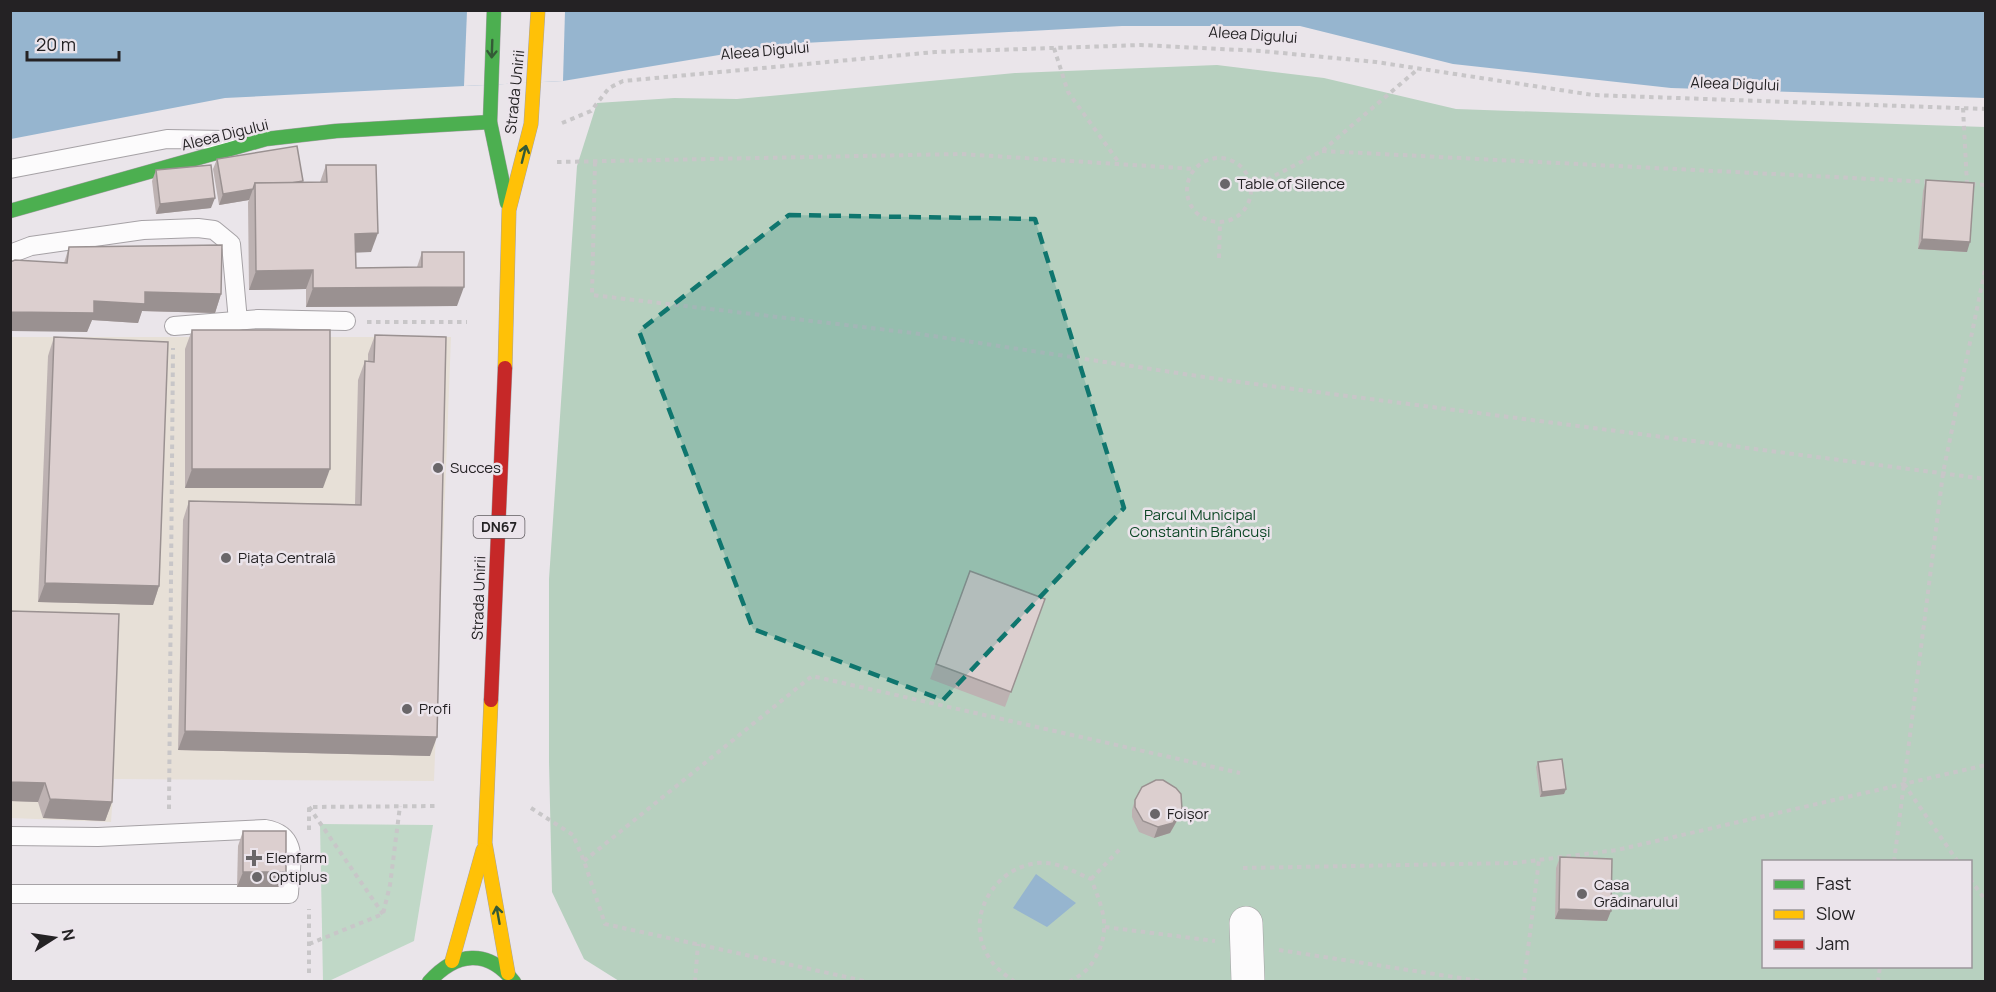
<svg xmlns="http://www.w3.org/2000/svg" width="1996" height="992" viewBox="0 0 1996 992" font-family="Manrope,sans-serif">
<rect width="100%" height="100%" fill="#eae5ea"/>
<path fill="#e7e0d7" d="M11 337H451L434 781 114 779 111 822 11 818Z"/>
<path fill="#c0d8c7" d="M320 824 433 825 414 941 329 981H323Z"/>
<path fill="#b7d0bf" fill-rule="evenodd" d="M1217 65 1324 78 1456 109 1985 127V981H619L584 959 552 892 549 762V579L577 166 597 103 674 98 737 99 1015 73ZM1764 862H1970V966H1764Z"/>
<g fill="#96b5cf">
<path d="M11 11H1985V98L1671 88 1453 64 1300 26H1122L785 44 563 81 225 98 11 139Z"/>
<path d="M1036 874 1076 903 1047 927 1013 908Z"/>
</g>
<path fill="#eae5ea" d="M467 11H565L563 81 464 86Z"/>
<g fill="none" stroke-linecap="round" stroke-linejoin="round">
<defs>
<g id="lane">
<path d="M10 169 167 139 225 140"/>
<path d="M10 254 31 246 143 230 198 228 214 230 231 244 238 321"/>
<path d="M174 326 258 319 346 321"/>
<path d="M10 836 98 837 265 829C301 835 290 866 289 894H10"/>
</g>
<path id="street" d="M1246 923 1248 982"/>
<g id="fast">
<path d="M494 10 490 122 507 203"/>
<path d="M10 211 266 139 336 131 490 122"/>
<path d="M429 982C456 952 488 948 514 982"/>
</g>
<g id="slow">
<path d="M505 368 509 210 531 124 538 10"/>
<path d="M491 700 485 843 508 973"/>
<path d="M452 961 483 850"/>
</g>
<path id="jam" d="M491 700 505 368"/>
</defs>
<use href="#lane" stroke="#a6a2a6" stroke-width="20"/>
<use href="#street" stroke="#a6a2a6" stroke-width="34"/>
<use href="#fast" stroke="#a6a2a6" stroke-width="15"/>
<use href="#slow" stroke="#a6a2a6" stroke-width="15"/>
<use href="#jam" stroke="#a6a2a6" stroke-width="15"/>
<g stroke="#c8c6c8" stroke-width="4" stroke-dasharray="4.5 4.5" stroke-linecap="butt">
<path d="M1054 48 1068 92 1120 164"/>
<path d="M1963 108 1967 184"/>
<path d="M562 123 591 111 609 88 623 81 935 52 1141 45 1261 51 1376 62 1593 95 1986 109"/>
<path d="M1322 151 1931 182"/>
<circle cx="1219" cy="190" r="32"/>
<path d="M557 162 961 154 1195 169"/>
<path d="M595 162 592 295 913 333 1224 380 1986 479"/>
<path d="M1971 184 1986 185"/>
<path d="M1251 188 1322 151 1418 69"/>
<path d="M1219 258 1220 223"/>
<path d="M367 322H467"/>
<path d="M1904 784 1958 862"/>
<path d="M309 807 383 914"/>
<path d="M531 808 573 835 584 861 605 924 869 982"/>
<path d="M169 809 173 348"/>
<path d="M309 830V807L438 806"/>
<path d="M584 861 812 676 1240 773"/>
<path d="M1894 862 1943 473 1986 265"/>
<path d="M1243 868 1515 863 1617 850 1986 765"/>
<path d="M1091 879 1122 847"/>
<path d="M1970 879 1986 901"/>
<path d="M1105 927 1215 941"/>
<path d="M309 944 383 914 390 885 400 806"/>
<path d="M1279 950 1486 982"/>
<path d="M309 973V909"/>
<path d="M695 982 698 944"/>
<path d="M1015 982C1004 974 995 968 988 956 964 917 995 867 1038 863 1057 861 1074 872 1091 879 1103 909 1112 930 1094 960 1089 969 1079 977 1069 982"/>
<path d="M1524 982 1539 860"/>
<path d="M1878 982 1880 966"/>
</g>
<use href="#lane" stroke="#fcfbfc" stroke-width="18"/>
<use href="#street" stroke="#fcfbfc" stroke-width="33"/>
<use href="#fast" stroke="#4caf50" stroke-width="14"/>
<use href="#slow" stroke="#ffc107" stroke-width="14"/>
<use href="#jam" stroke="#c62828" stroke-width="14"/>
</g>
<g fill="#bdb2b2">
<path d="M217 159 303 181 302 182H320L326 165 371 252H356V268L417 267 422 252 457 306 306 307V289L249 290 248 202 249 200 219 205 213 169Z"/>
<path d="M156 170 211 208 156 214 152 181Z"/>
<path d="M1926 180 1967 252 1918 249 1923 191Z"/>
<path d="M69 247 221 294 215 313 142 311 138 323 92 320 87 332 64 263Z"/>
<path d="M192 330 323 488H185V349Z"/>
<path d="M375 335 430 756 178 750 183 520 189 501 355 504 358 380 365 361 368 362V354Z"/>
<path d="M54 337 159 586 153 605 38 602 48 356Z"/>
<path d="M970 571 1045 599 1005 707 930 679Z"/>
<path d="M10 611 112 802 105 821 43 818 38 802 10 801Z"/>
<path d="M1538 762 1566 789 1564 794 1540 797 1536 767Z"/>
<path d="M1135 800 1178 819 1170 833 1154 838 1139 832 1132 817V810Z"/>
<path d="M243 831 286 872 281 887H237L238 846Z"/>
<path d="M1560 857 1607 921 1555 919 1556 868Z"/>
</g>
<g fill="#9a9191">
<path d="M253 189 249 200 219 205 223 194Z"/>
<path d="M215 198 211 208 156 214 160 204Z"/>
<path d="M378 233 371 252 349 253 355 234Z"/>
<path d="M1922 239 1970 242 1967 252 1918 249Z"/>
<path d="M313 270 306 289 249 290 256 271Z"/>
<path d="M464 287 457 306 306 307 313 288Z"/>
<path d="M145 292 221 294 215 313 142 311 138 323 92 320 87 332 10 331V312L94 301Z"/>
<path d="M192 469H330L323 488H185Z"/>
<path d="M45 583 159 586 153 605 38 602Z"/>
<path d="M185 731 437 737 430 756 178 750Z"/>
<path d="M10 782 45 783 38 802 10 801Z"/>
<path d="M1566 789 1564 794 1540 797 1542 792Z"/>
<path d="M50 799 112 802 105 821 43 818Z"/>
<path d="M1182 809 1178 819 1170 833 1154 838 1158 827Z"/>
<path d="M243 872H286L281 887H237Z"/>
<path d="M1559 909 1611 911 1607 921 1555 919Z"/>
</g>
<g fill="#dccfcf" stroke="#9a9191" stroke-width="1.5">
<path d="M297 146 303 181 291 183H255L253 189 223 194 217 159Z"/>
<path d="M211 165 215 198 160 204 156 170Z"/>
<path d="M326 165H376L378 233 355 234 356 268 422 267V252H464V287L313 288V270L256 271 255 183 327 182Z"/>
<path d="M1926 180 1974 183 1970 242 1922 239Z"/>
<path d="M222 245 221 294 145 292V304L94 301V313L10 312V262L15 260 67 263 69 247Z"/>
<rect x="192" y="330" width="138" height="139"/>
<path d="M375 335 446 337 437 737 185 731 189 501 361 505 365 361 374 362Z"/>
<path d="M54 337 168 342 159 586 45 583Z"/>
<path d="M970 571 1045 599 1011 692 936 664Z"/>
<path d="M10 611 119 614 112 802 50 799 45 783 10 782Z"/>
<path d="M1562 759 1566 789 1542 792 1538 762Z"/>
<path d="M1156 780H1163L1176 788 1181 794 1182 809 1173 823 1158 827 1143 821 1135 807V800L1142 787Z"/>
<rect x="243" y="831" width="43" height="41"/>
<path d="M1560 857 1612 859 1611 911 1559 909Z"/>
</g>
<defs><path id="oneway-shaft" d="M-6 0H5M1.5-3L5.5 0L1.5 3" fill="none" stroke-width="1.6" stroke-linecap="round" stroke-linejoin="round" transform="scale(1.5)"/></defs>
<g stroke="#345a36">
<use href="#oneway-shaft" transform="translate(492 49) rotate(92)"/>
<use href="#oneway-shaft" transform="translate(524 154) rotate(-76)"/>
<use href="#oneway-shaft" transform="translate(498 915) rotate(-100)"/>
</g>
<path fill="#0f766e" fill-opacity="0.2" stroke="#0f766e" stroke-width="4.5" stroke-dasharray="12 8" stroke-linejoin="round" d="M789 215 1035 219 1124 508 943 700 753 629 639 331Z"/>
<g fill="#696669" stroke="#ebe4eb" stroke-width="2">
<circle cx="1225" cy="184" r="6"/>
<circle cx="438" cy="468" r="6"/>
<circle cx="226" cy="558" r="6"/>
<circle cx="407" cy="709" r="6"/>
<circle cx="1155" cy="814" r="6"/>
<path d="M251 849h6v6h6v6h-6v6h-6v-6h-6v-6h6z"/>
<circle cx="257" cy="877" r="6"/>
<circle cx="1582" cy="894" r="6"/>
</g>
<g text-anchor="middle" stroke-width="5" stroke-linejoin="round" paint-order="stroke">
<rect fill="#ebe4eb" stroke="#605c60" stroke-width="1.5" x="473.5" y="516" width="51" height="22" rx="4.5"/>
<g font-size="14" font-weight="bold" fill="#242224">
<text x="499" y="532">DN67</text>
</g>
<g font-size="15" fill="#242224" stroke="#ebe4eb">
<text transform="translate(1253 35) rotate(4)" y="5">Aleea Digului</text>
<text transform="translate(765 51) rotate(-5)" y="5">Aleea Digului</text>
<text transform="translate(1735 84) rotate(2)" y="5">Aleea Digului</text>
<text transform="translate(515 92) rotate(-84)" y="5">Strada Unirii</text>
<text transform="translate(225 135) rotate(-14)" y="5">Aleea Digului</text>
<text transform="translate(479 598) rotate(-88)" y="5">Strada Unirii</text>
</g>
<g font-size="15" fill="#242224" stroke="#ebe4eb" text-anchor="start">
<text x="1237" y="189">Table of Silence</text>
<text x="450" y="473">Succes</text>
<text x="238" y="563">Piața Centrală</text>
<text x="419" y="714">Profi</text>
<text x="1167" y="819">Foișor</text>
<text x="266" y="863">Elenfarm</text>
<text x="269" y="882">Optiplus</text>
<text x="1594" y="890">Casa<tspan x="1594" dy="17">Grădinarului</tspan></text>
</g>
<g font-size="15" fill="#0e4827" stroke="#ebe4eb">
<text x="1200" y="520">Parcul Municipal<tspan x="1200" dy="17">Constantin Brâncuși</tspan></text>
</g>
</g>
<rect width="1996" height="992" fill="none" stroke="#242224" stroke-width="24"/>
<rect x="1762" y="860" width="210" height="108" fill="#ebe4eb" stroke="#9b969b" stroke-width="1.5"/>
<rect x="1774" y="880" width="30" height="9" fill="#4caf50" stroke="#9b969b" stroke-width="1.5"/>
<text x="1816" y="890" font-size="18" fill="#242224">Fast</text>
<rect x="1774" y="910" width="30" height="9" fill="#ffc107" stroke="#9b969b" stroke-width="1.5"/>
<text x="1816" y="920" font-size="18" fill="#242224">Slow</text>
<rect x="1774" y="940" width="30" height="9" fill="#c62828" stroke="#9b969b" stroke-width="1.5"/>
<text x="1816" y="950" font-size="18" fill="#242224">Jam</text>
<g transform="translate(54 938) rotate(78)" stroke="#ebe4eb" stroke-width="4.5" paint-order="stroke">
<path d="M0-4.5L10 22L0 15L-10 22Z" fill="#242224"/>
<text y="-9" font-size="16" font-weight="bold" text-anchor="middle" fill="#242224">N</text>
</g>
<path d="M27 51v9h92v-9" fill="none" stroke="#242224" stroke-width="3"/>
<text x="36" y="51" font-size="18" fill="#242224" stroke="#ebe4eb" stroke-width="4.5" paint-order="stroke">20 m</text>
</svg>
